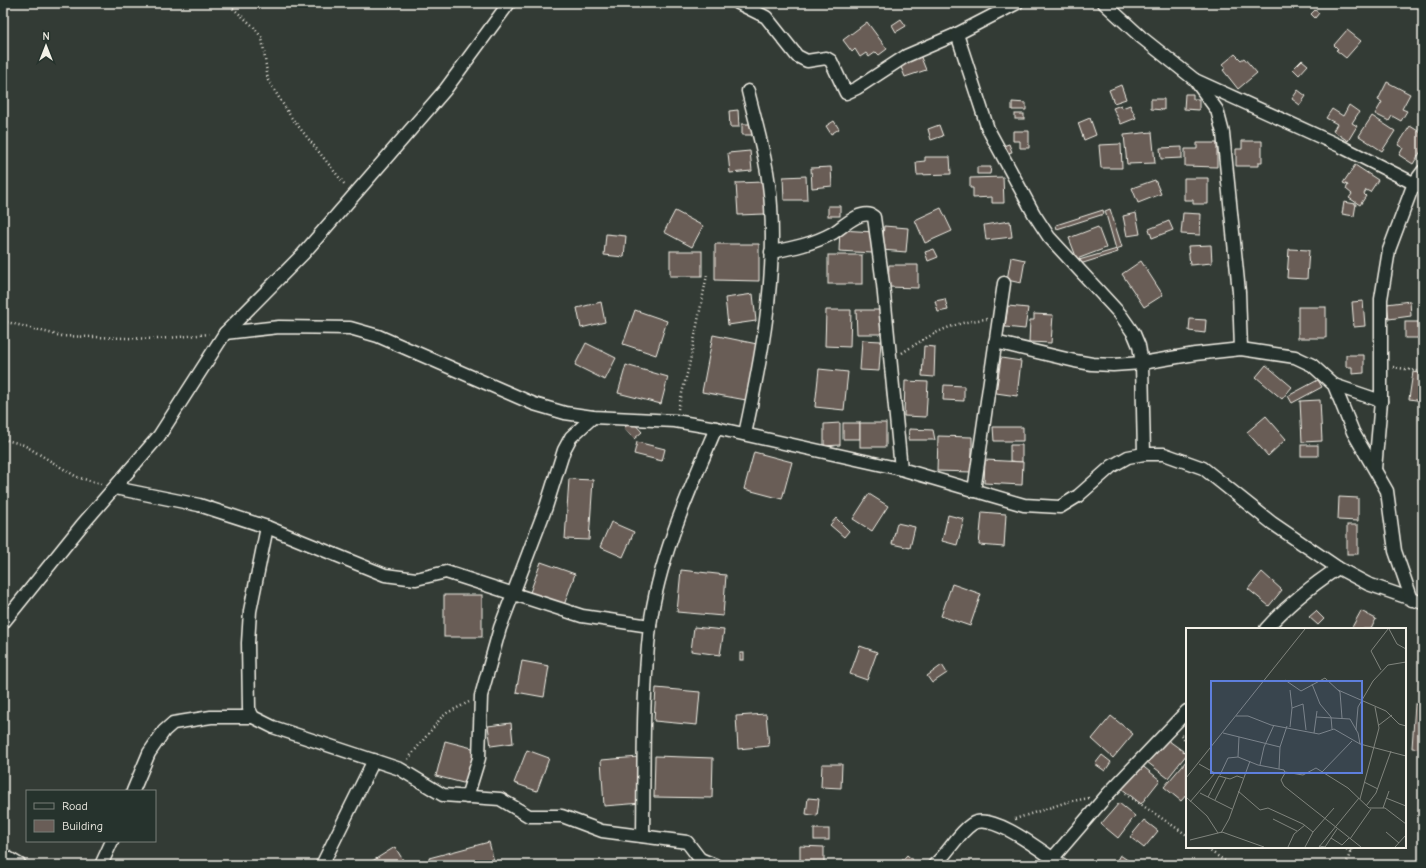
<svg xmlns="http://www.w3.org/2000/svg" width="1426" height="868" viewBox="0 0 1426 868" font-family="'Comic Neue',sans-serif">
<rect width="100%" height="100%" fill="#333b35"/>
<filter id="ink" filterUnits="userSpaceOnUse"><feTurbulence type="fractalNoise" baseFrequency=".025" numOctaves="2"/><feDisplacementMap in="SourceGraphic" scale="8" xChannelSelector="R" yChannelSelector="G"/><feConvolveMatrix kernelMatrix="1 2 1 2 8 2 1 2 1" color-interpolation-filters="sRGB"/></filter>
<g filter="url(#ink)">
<g fill="#695d57" stroke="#f4f1e8">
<path d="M1315 10 1319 13 1315 18 1311 14Z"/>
<path d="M901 19 906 26 896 32 892 25Z"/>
<path d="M867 22 887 49 879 55 876 52 869 57 866 53 860 57 855 49 852 52 843 40Z"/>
<path d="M1347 30 1361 41 1346 58 1336 50 1338 49 1334 45Z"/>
<path d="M1235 54 1241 60 1244 58 1257 73 1238 89 1223 70 1226 68 1223 64Z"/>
<path d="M920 55 926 70 905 77 899 62Z"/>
<path d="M1302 60 1308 65 1299 75 1293 69Z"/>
<path d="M1387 82 1410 94 1402 109 1407 111 1401 121 1392 116 1389 121 1375 114 1382 102 1378 100Z"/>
<path d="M1121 85 1126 99 1114 103 1109 90Z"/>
<path d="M1298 90 1306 96 1300 105 1292 99Z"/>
<path d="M1185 94H1193V99H1199V110L1184 109Z"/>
<path d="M1151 99H1164V110L1151 109Z"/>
<path d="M1012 102 1026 103V110H1012Z"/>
<path d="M1121 105 1122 108 1130 105 1136 118 1121 124 1113 108Z"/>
<path d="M1349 105 1359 112 1352 123 1357 126 1348 141 1333 131 1337 124 1326 118 1332 109 1343 116Z"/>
<path d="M738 110 739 127H730L729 111Z"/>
<rect x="1015" y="114" width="9" height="5"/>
<path d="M1372 116 1395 131 1382 151 1359 136Z"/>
<path d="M1090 118 1096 135 1084 140 1078 123Z"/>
<path d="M834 121 839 129 831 134 826 126Z"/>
<rect x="742" y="124" width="11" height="11"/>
<path d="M939 125 943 136 931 140 928 129Z"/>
<path d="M1410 126 1423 134V148L1413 164 1399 155 1403 148 1398 145Z"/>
<path d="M1013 131H1029V148H1020V141H1013Z"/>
<path d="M1152 132 1155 163 1127 164 1124 135Z"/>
<path d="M1242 141H1262V162H1259V166H1236V149H1242Z"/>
<path d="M1197 143H1217V167L1185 166V149H1197Z"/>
<path d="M1009 144 1012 152 1006 153 1003 146Z"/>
<path d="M1121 144 1122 168H1101L1099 145Z"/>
<path d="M1182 147V158L1161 159 1160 148Z"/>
<path d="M750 151 752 171 730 173 728 153Z"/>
<path d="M925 157H950L951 174 917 175 916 162 925 161Z"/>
<path d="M1355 165 1378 180 1370 192 1366 190 1364 194 1366 196 1360 205 1349 198 1352 194 1346 189 1348 185 1343 183Z"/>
<path d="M831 167 832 186 812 188 811 168Z"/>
<path d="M977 167H991L990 174H977Z"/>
<path d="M806 176 807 200H784L783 177Z"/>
<path d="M1003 177 1004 203H992V197L973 198V188H970V178Z"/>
<path d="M1184 178H1208V204H1193V200H1184Z"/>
<path d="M1155 180 1161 194 1138 203 1132 188Z"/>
<path d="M764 182 765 214 738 215 736 183Z"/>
<path d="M1344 202 1356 204 1354 216 1342 214Z"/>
<rect x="828" y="206" width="12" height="10"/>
<path d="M941 208 952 231 925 243 915 220Z"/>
<path d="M1110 209 1122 247 1116 249 1105 211Z"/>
<path d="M1103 210 1104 214 1057 229 1056 225Z"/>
<path d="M675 211 703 226 692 247 664 232Z"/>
<path d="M1136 213 1140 234 1127 236 1123 216Z"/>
<path d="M1183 213 1201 214 1200 235 1181 234Z"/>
<path d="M1010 221 1012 237 986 240 984 225Z"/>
<path d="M1169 221 1173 230 1152 238 1149 229Z"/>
<path d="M884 226 908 228 906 252 882 250Z"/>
<path d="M1098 227 1106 248 1077 259 1069 238Z"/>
<path d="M840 230 875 232 872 253 839 251Z"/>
<path d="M606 234 626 236 624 257 604 255Z"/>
<path d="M715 244H759V281L715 280Z"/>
<path d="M1211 245 1212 263 1190 265 1188 246Z"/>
<path d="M934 249 938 257 928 261 925 252Z"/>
<path d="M1117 249 1118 252 1080 264 1079 260Z"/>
<path d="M1289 249 1309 250 1307 279 1287 278Z"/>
<rect x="670" y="251" width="32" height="25"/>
<rect x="828" y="255" width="34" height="29"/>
<path d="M1011 257 1025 260 1021 283 1007 280Z"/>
<path d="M1141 261 1163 295 1144 307 1122 274Z"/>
<path d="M889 265H918V288L888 287Z"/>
<path d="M753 294 756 321 728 325 725 298Z"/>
<path d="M945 299 948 310 938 312 935 301Z"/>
<path d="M1363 301 1365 326 1354 327 1352 302Z"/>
<path d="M1410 301 1411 316 1389 319 1387 304Z"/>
<path d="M601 302 605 322 581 328 577 308Z"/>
<path d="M1008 306 1028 308 1025 329 1005 327Z"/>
<rect x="1298" y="307" width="28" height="31"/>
<path d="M635 310 667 321 656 355 623 344Z"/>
<path d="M826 310H851L850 347 825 346Z"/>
<path d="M856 310H880L881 334H857Z"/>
<path d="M1034 314 1053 315 1051 343 1029 342 1030 320H1034Z"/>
<path d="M1190 319 1206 320 1205 333 1189 331Z"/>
<rect x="1405" y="322" width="14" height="16"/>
<path d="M713 335 757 344 746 400 702 392Z"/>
<path d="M862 340 881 341 879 371 860 370Z"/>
<path d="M586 343 616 358 605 380 575 365Z"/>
<path d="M924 346 935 347 934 377 922 376Z"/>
<path d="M1346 355H1364V373L1352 374V367H1346Z"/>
<path d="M1001 358 1021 361 1017 396 996 393Z"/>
<path d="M626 365 668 377 661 404 618 393Z"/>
<path d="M1266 365 1292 387 1282 399 1256 377Z"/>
<path d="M819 369 848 372 844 410 815 407Z"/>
<path d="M1413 372 1423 374V401L1409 399Z"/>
<path d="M1318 380 1322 387 1292 403 1288 396Z"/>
<path d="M905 381 928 382 926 417 904 416Z"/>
<path d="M944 385 964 386V401L943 400Z"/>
<path d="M1320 400 1322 441 1302 442 1300 401Z"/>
<path d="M1266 416 1286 439 1268 456 1247 432Z"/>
<path d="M632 421 642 432 634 439 624 428Z"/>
<path d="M840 423V445L824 446V424Z"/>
<rect x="843" y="423" width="17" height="16"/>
<rect x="860" y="423" width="26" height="24"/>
<path d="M993 427H1023V441H994Z"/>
<path d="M909 429 933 430 935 440H908Z"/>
<path d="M938 436 972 437V472L937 471Z"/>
<path d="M637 442 665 449 662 461 634 454Z"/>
<path d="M1010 445H1022V462L1010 461Z"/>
<rect x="1301" y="445" width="17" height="11"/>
<path d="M754 452 792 462 782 499 744 489Z"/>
<path d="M985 460 1023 462 1022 485 984 483Z"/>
<path d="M569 479 593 480 589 540 565 539Z"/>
<path d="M869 494 888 506 872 531 853 519Z"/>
<path d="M1339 497 1358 498V521L1338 520Z"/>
<path d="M982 512 1006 514 1004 547 979 545Z"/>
<path d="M948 515 964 519 957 545 942 541Z"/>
<path d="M836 518 849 531 844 537 830 525Z"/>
<path d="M611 522 634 532 623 557 600 547Z"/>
<path d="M897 523 915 527 910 548 892 544Z"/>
<rect x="1347" y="525" width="11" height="29"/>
<path d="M541 562 575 574 563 608 529 595Z"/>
<path d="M681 570 726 575 723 616 677 612Z"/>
<path d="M1262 572 1282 590 1269 606 1248 589Z"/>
<path d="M952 584 981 594 970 626 941 616Z"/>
<rect x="444" y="595" width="38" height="42"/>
<path d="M1316 611 1324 619 1318 625 1309 617Z"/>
<path d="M1361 611 1376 619 1371 629H1351Z"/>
<path d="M694 627 724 630 720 655 691 651Z"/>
<path d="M860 646 877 652 867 680 850 674Z"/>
<rect x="740" y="653" width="4" height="7"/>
<path d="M522 661 549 666 544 697 516 692Z"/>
<path d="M942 665 947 673 932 683 927 676Z"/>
<path d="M656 688 700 692 697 725 654 721Z"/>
<path d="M1415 704 1423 705V749L1412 748Z"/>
<path d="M766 714 769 746 738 749 736 716Z"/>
<path d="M1111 716 1133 734 1113 758 1092 739Z"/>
<path d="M511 723 513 743 491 746 488 726Z"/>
<path d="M1165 738 1187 754 1168 778 1147 762Z"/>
<path d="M445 741 476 749 467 784 436 776Z"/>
<path d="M527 750 549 758 537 791 514 783Z"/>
<path d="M1102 755 1111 762 1105 771 1095 764Z"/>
<path d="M655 756 713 758 712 798 654 797Z"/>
<path d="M639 757 642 803 604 806 601 760Z"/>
<path d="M1187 760V794L1181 801 1164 787Z"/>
<path d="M822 764H842L841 788 821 787Z"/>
<path d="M1140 764 1160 780 1141 804 1121 788Z"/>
<path d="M808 798 819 799 817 816 806 814Z"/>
<path d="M1119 803 1135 816 1118 838 1101 824Z"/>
<path d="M1144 820 1158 831 1144 848 1130 837Z"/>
<rect x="814" y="829" width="15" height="11"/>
<path d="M489 842 495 865H431L429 858Z"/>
<path d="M800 846 824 847V865H800Z"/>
<path d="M395 847 406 865H366Z"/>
<path d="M907 855 917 864 916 865H898Z"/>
<path d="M1120 855 1135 865H1114Z"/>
</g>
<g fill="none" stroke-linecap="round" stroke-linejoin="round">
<defs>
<g id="street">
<path d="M738 3 766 17 797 56 807 61 826 58 831 61 846 93 857 88 906 56 957 34 1017 3"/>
<path d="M1104 3 1141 37 1195 80 1217 110 1223 133 1239 292 1241 349"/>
<path d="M957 34 988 129 1034 214 1049 237 1120 314 1134 334 1139 346 1142 363 1144 454"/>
<path d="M1195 80 1340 146 1423 188"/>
<path d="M771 252C793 248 813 244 833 233 843 227 858 211 871 215L874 217 883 284 901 469"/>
<path d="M225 333 279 327 350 328 378 336 534 404 565 413 593 417 675 421 716 428 901 469 1024 505 1060 507 1078 496 1112 466 1128 457 1144 454H1164L1203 468 1272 523 1338 568 1368 584 1423 603"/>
<path d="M995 342 1075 361 1092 364 1113 365 1142 363 1195 354 1241 349 1295 357 1312 365 1334 385 1353 432 1387 491 1395 551 1412 600"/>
<path d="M1334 385 1381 401"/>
<path d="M745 434C761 360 776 283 771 206 769 167 757 128 748 91"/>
<path d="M1375 469 1381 401V299L1389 250 1414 183 1423 171"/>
<path d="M115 488 199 505 267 527 385 575 416 579 446 572 582 616 650 626"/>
<path d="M974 491 1004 283"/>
<path d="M267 527 250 611 248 643 249 709 253 717 273 727 400 769 443 795 500 799 529 816H562L602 831 687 842 700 859V865"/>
<path d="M3 623 82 525 159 436 225 333 303 254 445 90 509 3"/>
<path d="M1266 629C1287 605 1311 586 1338 568"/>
<path d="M133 791 149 753 164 731 173 723 211 717H253"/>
<path d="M467 797 479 758 481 696 500 628 546 507 564 450 571 437 593 417"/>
<path d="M643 836C644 767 642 695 650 626 658 560 690 489 716 428"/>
<path d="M3 855 20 865"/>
<path d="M700 859 715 865"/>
<path d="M1052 859 1108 794 1187 711"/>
<path d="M101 865 112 841"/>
<path d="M322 865 374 760"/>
<path d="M934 865C949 853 956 835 972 824 992 811 1044 853 1062 865"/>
</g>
</defs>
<use href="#street" stroke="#f4f1e8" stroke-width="15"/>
<g stroke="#f4f1e8" stroke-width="2.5" stroke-dasharray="1 3" stroke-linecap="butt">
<path d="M227 3 253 26 262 38 268 80 291 117 346 186"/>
<path d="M3 321 61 336 158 339 209 334"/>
<path d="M902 353C931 334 952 322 987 319"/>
<path d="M1393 367 1423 372"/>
<path d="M678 409 689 366 707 275"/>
<path d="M3 439 24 445 77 477 101 484"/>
<path d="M1181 735 1187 742"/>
<path d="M408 759 441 718 447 713 469 702"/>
<path d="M1125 794 1187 835"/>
<path d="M1015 819 1067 802 1089 798"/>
<path d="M1204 847 1231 865"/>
<path d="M1343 847 1351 852"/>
<path d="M1346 865 1352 847"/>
</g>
<use href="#street" stroke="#26332d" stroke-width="12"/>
</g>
</g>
<g transform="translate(1186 628)">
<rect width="220" height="220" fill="#333b35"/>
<path fill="none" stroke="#80847d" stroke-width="1" d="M203 1 211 16 220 21M195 42 185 23 202 1M99 52 115 63 139 50 154 64 156 90M126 56 134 76 145 89 146 101M152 62 200 83 213 96 220 98M106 80 117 76 120 102M50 88H62L85 97 133 106 148 101 174 116 220 128M130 89 164 91 172 105 174 116M193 97 206 87M104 99 106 80 104 62M170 102 172 79 187 53 202 37 220 34M37 105 94 119M128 105 131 83M53 109 52 129 72 137 98 142 99 145 95 152 98 158 175 219M13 136 29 145M74 137 78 119 88 97M93 141 94 119 101 98M99 144 117 147 130 140 162 160 183 180H199L220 196M136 144 166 113M34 147 42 130 52 129M0 150 119 1M178 154 192 161M52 163 74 182 82 180 117 196 127 204M14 165 46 181M0 169 21 188 32 205M22 169 33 148 44 151 51 148 57 150M200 170 220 178M174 171 193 100 189 79M29 172 40 150M4 174 29 145M180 178 190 165 205 123M197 180 203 163M87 191 111 203M200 204 213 215M35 205 43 191 64 133M145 210 156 217 163 210M164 211 185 181M4 212 36 204 78 219M133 218 139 219 151 201M102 219 108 206 119 197M119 219 127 204 148 180M133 219 173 170M209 219 220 207"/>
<path fill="#5e7fdd" fill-opacity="0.15" stroke="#5e7fdd" stroke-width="2" d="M25 53H176V145H25Z"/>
<rect width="220" height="220" fill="none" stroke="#f4f1e8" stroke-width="2"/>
</g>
<rect width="1426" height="868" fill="none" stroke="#26332d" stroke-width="16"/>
<rect x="8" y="8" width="1410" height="852" fill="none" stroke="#f4f1e8" stroke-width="1.5" filter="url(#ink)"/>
<rect x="26" y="790" width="130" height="52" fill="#26332d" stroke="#787f78"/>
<rect x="34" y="803" width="20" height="6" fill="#26332d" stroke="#787f78"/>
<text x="62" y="810" font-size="12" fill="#f4f1e8">Road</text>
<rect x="34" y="820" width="20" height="12" fill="#695d57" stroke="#787f78"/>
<text x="62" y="830" font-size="12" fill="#f4f1e8">Building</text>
<g transform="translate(46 46)" stroke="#26332d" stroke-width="3" paint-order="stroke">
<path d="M0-3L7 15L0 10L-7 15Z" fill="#f4f1e8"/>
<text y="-6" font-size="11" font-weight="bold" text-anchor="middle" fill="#f4f1e8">N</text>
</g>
</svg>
